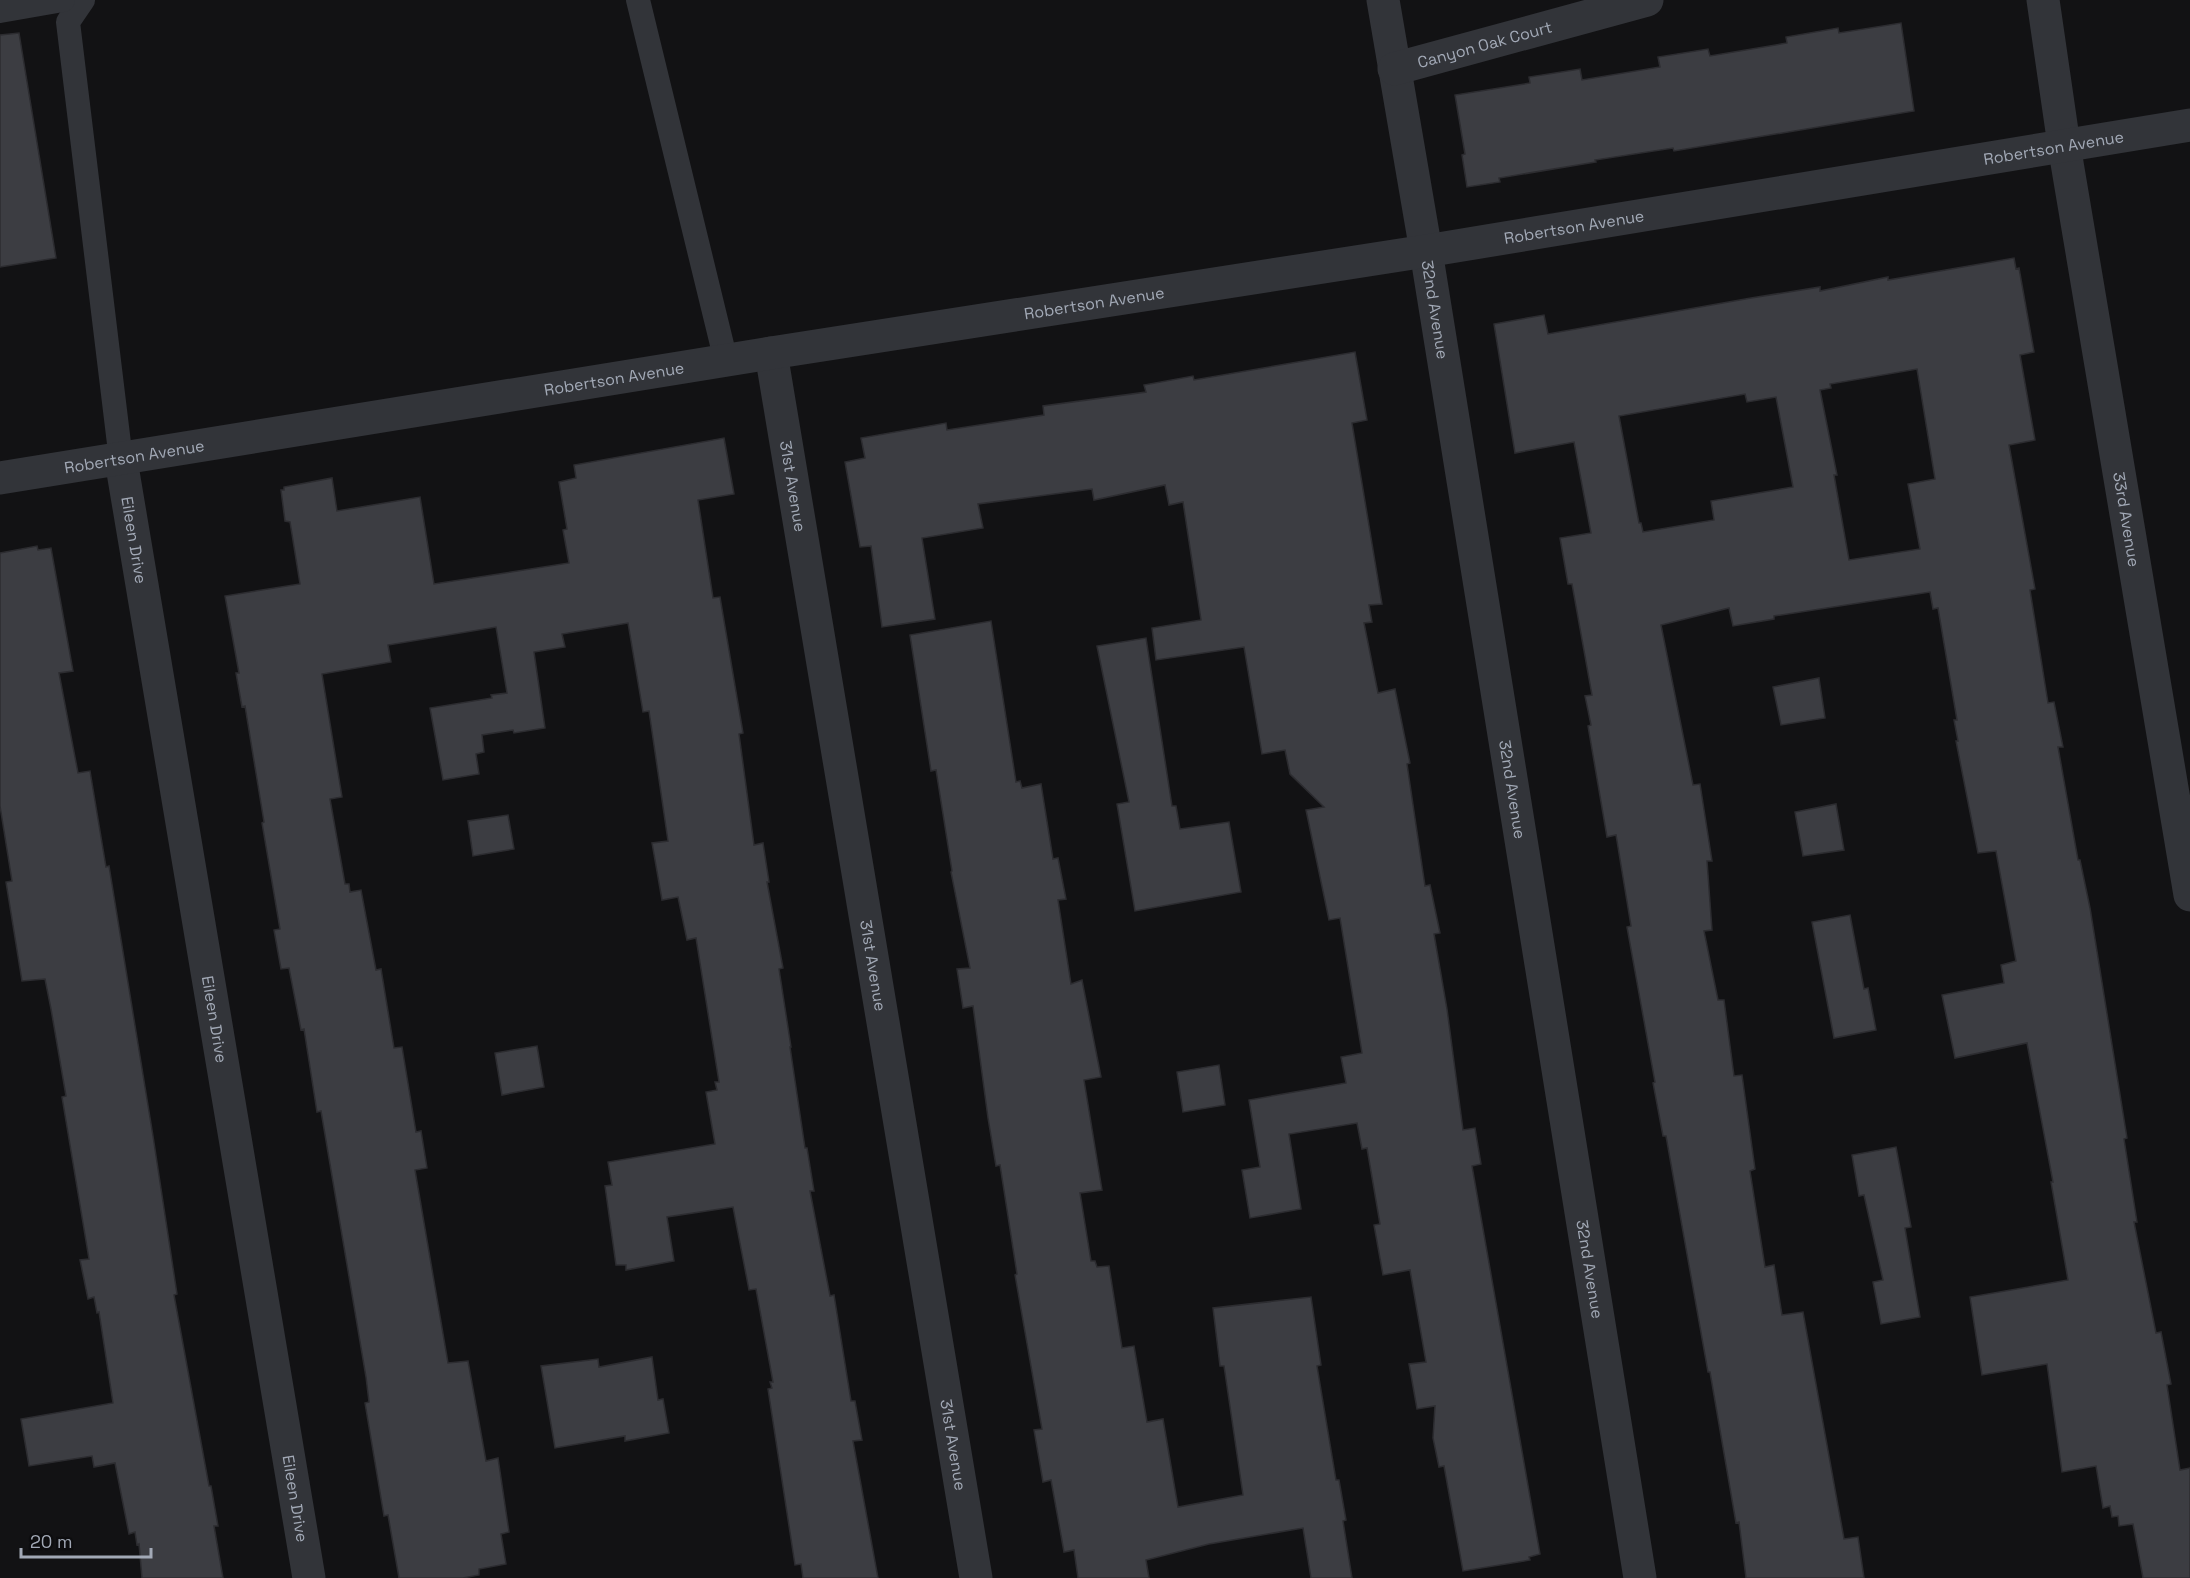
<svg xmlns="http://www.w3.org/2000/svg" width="2190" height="1578" viewBox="0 0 2190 1578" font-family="'Space Grotesk',sans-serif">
<rect width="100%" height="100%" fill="#121214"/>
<g fill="#3c3d42" stroke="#2c2c30" stroke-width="1.5" fill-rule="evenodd">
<path d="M1901 23 1914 111 1674 151 1673 148 1595 160 1596 162 1499 178 1500 182 1467 187 1462 155 1465 154 1455 95 1530 83 1529 77 1580 69 1582 80 1660 67 1658 57 1708 49 1710 56 1787 43 1786 37 1838 28 1839 33Z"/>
<path d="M19 33 56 258 0 267V35Z"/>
<path d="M2014 258 2016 269 2019 268 2034 352 2020 355 2035 440 2009 445 2035 589 2030 590 2048 703 2054 702 2063 747H2058L2078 860H2080L2090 908 2127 1138 2124 1139 2137 1222H2134L2156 1333 2161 1332 2171 1384 2167 1385 2180 1470 2190 1468V1578H2143L2133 1524 2119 1526 2118 1516 2112 1517 2110 1506 2103 1508 2096 1466 2062 1472 2047 1364 1982 1375 1970 1297 2068 1280 2051 1182H2053L2027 1043 1955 1058 1942 995 2004 983 2001 965 2016 961 1996 851 1978 853 1956 741H1958L1954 720H1957L1938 608 1933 609 1930 592 1774 616V619L1733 626 1729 608 1661 625 1693 785 1700 784 1712 861H1707L1712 930 1704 931 1718 1000H1724L1734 1076 1742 1075 1755 1169 1750 1171 1765 1267 1774 1265 1782 1315 1803 1312 1844 1539 1858 1537 1864 1578H1746L1739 1522 1736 1523 1710 1372H1708L1666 1136H1663L1653 1083 1655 1082 1627 927 1631 926 1616 835 1607 837 1588 726 1591 725 1585 696 1592 695 1572 584H1568L1560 538 1591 533 1574 442 1515 453 1494 324 1544 315 1548 334 1751 298 1820 287V291L1888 277V280ZM1917 369 1935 479 1908 484 1920 549 1849 560 1834 475H1837L1820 390 1831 388 1830 384ZM1745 394 1747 402 1776 397 1793 487 1711 501 1714 520 1643 532 1641 523H1639L1619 416Z"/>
<path d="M1355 352 1367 420 1352 423 1382 604 1369 605 1372 622 1364 623 1378 693 1395 689 1410 763 1407 764 1425 886 1430 885 1440 933 1434 934 1447 1009 1463 1130 1475 1128 1481 1164 1472 1166 1540 1554 1529 1557 1530 1560 1463 1571 1444 1466 1439 1467 1433 1438 1435 1406 1417 1409 1409 1364 1426 1362 1410 1270 1383 1275 1374 1225 1380 1224 1367 1148 1362 1149 1357 1123 1289 1134 1301 1209 1250 1218 1242 1170 1260 1167 1249 1100 1346 1083 1341 1057 1362 1053 1340 918 1329 920 1306 810 1324 807 1290 774 1285 750 1262 754 1244 647 1156 660 1152 628 1201 620 1183 502 1169 505 1165 485 1094 500 1092 489 978 504 983 528 922 538 935 619 882 627 871 546 860 547 845 462 865 458 861 438 946 423 947 430 1044 415 1043 406 1146 392 1144 385 1193 376 1194 380Z"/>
<path d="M724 438 734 494 698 500 713 598 720 597 743 733 739 734 754 845 763 843 769 882H767L783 968 779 969 791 1047H790L805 1148H807L814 1191H810L830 1296 834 1295 851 1401H855L862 1440 853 1441 878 1578H803L801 1564 795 1565 768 1389 772 1388 770 1382H773L756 1289 749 1290 733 1207 667 1217 674 1261 626 1270V1265H616L605 1186 612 1185 608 1162 715 1144 706 1092 717 1090 715 1082H719L696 938 687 940 678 897 662 900 652 843 668 841 649 711 643 712 628 623 562 634 565 647 534 652 545 728 514 733 513 730 482 735 484 752 476 754 479 774 443 780 430 708 492 698 491 695 507 693 496 627 388 645 391 662 322 674 342 797 330 799 345 884H349L350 892 361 890 376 970 381 969 394 1048 402 1047 416 1132 421 1131 427 1168 415 1170 448 1363 468 1361 486 1461 498 1458 509 1532 501 1534 506 1564 479 1569V1575L463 1578H399L388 1515 384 1516 365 1403 369 1402 366 1377 321 1111 317 1112 304 1029 301 1030 289 968 281 969 274 930 280 929 262 823 264 822 245 706 242 707 236 673H239L225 596 300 584 290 522 285 521 281 490H284V487L332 478 337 511 420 497 434 584 569 563 563 530 567 529 559 482 576 478 574 465Z"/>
<path d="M37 546 38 550 51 548 73 671 59 673 78 773 90 771 106 867 109 866 153 1136 177 1294 174 1295 209 1486H211L218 1526H214L223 1578H142L139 1544 137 1545 135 1532 129 1534 115 1463 94 1467 92 1456 29 1466 21 1419 113 1403 99 1312 97 1313 94 1297 88 1299 80 1260 89 1259 62 1097 66 1096 51 1009 45 979 22 981 6 882 12 881 0 806V553Z"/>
<path d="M991 621 1016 782 1020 781 1022 788 1041 784 1053 859 1058 858 1066 899 1058 900 1071 984 1082 980 1101 1077 1084 1080 1102 1190 1080 1193 1091 1261H1095L1097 1267 1109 1266 1122 1348 1134 1346 1147 1422 1163 1419 1178 1507 1243 1495 1224 1366H1220L1213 1308 1311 1297 1321 1365 1317 1366 1336 1480H1339L1346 1520 1343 1521 1352 1578H1311L1303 1528 1209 1544 1146 1560 1149 1578H1078L1074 1550 1064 1552 1051 1480 1043 1482 1034 1430 1042 1429 1015 1275 1017 1274 1000 1165 996 1166 988 1118 973 1006 963 1008 957 969 970 968 951 872 952 871 936 770 931 771 910 635Z"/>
<path d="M1146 638 1172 806H1176L1180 829 1229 822 1241 892 1135 911 1117 804 1129 802 1097 646Z"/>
<path d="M1819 678 1825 718 1781 725 1773 687Z"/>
<path d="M1836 804 1844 850 1803 856 1795 812Z"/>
<path d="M508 815 514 849 473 856 468 821Z"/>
<path d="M1850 915 1864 989 1868 988 1876 1030 1834 1038 1812 922Z"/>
<path d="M537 1046 544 1087 502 1095 495 1053Z"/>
<path d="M1219 1065 1225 1105 1183 1112 1177 1072Z"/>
<path d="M1896 1147 1911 1227 1905 1228 1920 1317 1881 1324 1873 1282 1883 1280 1864 1195 1859 1196 1852 1155Z"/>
<path d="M652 1357 658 1400 663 1399 669 1433 625 1441V1436L555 1448 541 1366 598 1359 599 1367Z"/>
</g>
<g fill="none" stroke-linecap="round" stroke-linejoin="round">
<g stroke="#323439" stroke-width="24">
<path d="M83 0 68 22 121 460"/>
<path d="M638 0 726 361"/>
<path d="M0 11 63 0"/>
</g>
<g stroke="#323439" stroke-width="33">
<path id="s1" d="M1383 0 1426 251 1640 1578"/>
<path id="s2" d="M2043 0 2064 145 2190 895"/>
<path id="s3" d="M1394 69 1647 0"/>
<path id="s4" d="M771 353 976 1578"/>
<path id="s5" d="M121 460 309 1578"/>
</g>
<path stroke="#323439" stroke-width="33" id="s6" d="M0 478 771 353 1426 251 2190 125"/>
</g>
<g text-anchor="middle" stroke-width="4.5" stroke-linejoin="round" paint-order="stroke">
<g font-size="16" fill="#a2a9b6" stroke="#0d0d0f">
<text dy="6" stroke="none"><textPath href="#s3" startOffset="94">Canyon Oak Court</textPath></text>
<text dy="6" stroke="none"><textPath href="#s6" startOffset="2080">Robertson Avenue</textPath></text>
<text dy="6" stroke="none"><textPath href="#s6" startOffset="1594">Robertson Avenue</textPath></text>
<text dy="6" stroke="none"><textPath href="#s6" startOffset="1108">Robertson Avenue</textPath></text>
<text dy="6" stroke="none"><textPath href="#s1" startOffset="314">32nd Avenue</textPath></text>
<text dy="6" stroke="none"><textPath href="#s6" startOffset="622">Robertson Avenue</textPath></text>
<text dy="6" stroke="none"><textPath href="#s6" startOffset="136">Robertson Avenue</textPath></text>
<text dy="6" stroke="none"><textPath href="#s4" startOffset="135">31st Avenue</textPath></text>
<text dy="6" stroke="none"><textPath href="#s2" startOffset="526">33rd Avenue</textPath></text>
<text dy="6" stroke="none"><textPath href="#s5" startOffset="81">Eileen Drive</textPath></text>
<text dy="6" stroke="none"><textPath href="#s1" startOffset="800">32nd Avenue</textPath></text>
<text dy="6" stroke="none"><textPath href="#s4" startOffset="621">31st Avenue</textPath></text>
<text dy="6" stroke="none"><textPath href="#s5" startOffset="567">Eileen Drive</textPath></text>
<text dy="6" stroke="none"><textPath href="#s1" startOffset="1286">32nd Avenue</textPath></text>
<text dy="6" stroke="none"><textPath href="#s4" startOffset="1107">31st Avenue</textPath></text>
<text dy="6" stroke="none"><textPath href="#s5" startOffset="1053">Eileen Drive</textPath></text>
</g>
</g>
<path d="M21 1548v9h130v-9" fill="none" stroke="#a2a9b6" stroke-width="3"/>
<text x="30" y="1548" font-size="18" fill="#a2a9b6" stroke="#0d0d0f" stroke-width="4.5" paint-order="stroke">20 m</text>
</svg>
